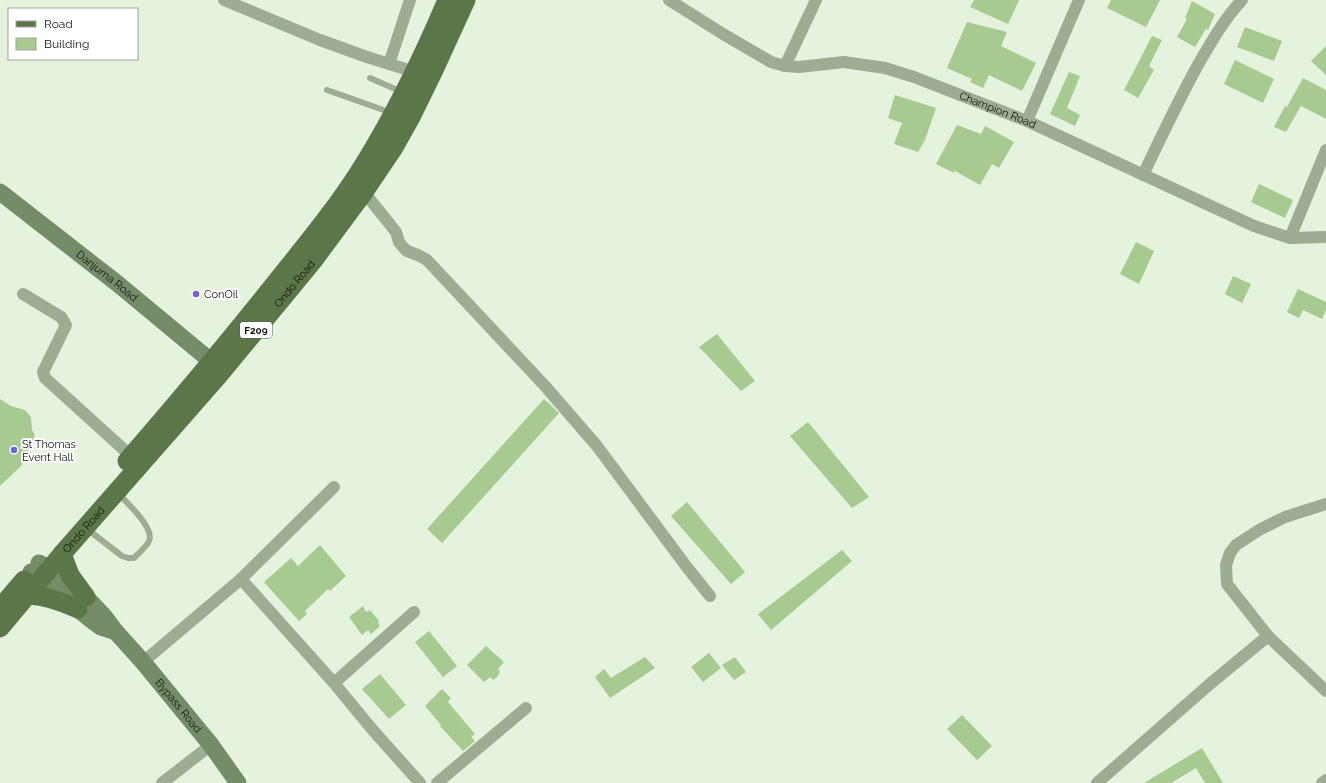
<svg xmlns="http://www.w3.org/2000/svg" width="1326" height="783" viewBox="0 0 1326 783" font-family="Raleway,sans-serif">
<rect width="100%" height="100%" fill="#e5f2dd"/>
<g fill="#a7ca90">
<path d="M974 0H1019L1008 24 970 7Z"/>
<path d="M1111 0H1160L1146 27 1107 8Z"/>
<path d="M1192 1 1215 14 1208 30 1206 29 1195 47 1177 37 1187 19 1185 18Z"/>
<path d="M967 22 1007 32 1001 46 1036 63 1022 91 989 75 983 88 970 82 972 79 947 68Z"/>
<path d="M1245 27 1282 41 1274 61 1237 47Z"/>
<path d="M1152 36 1162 40 1149 66 1154 70 1138 98 1124 90Z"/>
<path d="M1326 46V75L1311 61Z"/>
<path d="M1235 60 1274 79 1263 103 1224 84Z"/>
<path d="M1069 72 1080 76 1067 108 1080 115 1075 126 1050 114Z"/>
<path d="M1303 78 1326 90V119L1301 106 1286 132 1274 127 1285 106 1287 107Z"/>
<path d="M895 95 936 108 925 140 918 152 894 144 902 123 888 118Z"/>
<path d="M957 125 981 134 985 126 1014 142 999 168 992 164 980 185 955 171 954 173 936 164Z"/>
<path d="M1259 184 1293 200 1285 218 1251 202Z"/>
<path d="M1136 242 1154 251 1139 284 1120 274Z"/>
<path d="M1233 276 1251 284 1242 303 1225 294Z"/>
<path d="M1298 289 1326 302V310L1322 319 1303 310 1299 318 1287 312Z"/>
<path d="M717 334 755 381 741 391 699 347Z"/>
<path d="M0 399 11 406 25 410 31 417 32 430 35 435 21 466 0 486Z"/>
<path d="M544 399 559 413 442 543 427 529Z"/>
<path d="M808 422 869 497 852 508 790 436Z"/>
<path d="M687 502 745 572 731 584 671 516Z"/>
<path d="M320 545 346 576 330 591 328 589 305 611 307 614 299 621 264 582 291 558 298 566Z"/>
<path d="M842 550 852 561 771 630 758 614Z"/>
<path d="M363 606 366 612 370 610 379 621 378 623 380 626 371 634 368 630 362 635 349 617Z"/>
<path d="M429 631 457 666 443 677 415 642Z"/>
<path d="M486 646 504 662 498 669 500 672 497 677 493 680 490 677 484 682 467 665Z"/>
<path d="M709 653 721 668 703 682 691 667Z"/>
<path d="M645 657 655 668 610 698 595 677 604 669 611 678Z"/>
<path d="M735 657 746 672 734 680 722 665Z"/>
<path d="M380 674 406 705 389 719 362 689Z"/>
<path d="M442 689 451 698 448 702 475 734 471 737 475 741 463 751 440 726 441 725 425 706Z"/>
<path d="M962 715 992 746 977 760 947 729Z"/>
<path d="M1202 748 1223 783H1205L1196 768 1171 783H1144Z"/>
</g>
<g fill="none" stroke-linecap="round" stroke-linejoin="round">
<g stroke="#9dac93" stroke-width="6">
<path d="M370 78 402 92"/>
<path d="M327 90 392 113"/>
<path d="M87 529 122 556 128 558H134C138 554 147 546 149 541 155 528 127 503 118 493"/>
</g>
<g stroke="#9dac93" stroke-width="12">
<path d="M224 0 320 40 367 57 415 72"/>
<path id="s1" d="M669 0 723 34 771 62 785 66 799 67 844 62 885 68 914 77 1027 121 1254 226 1290 238 1326 237"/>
<path d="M389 64 410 0"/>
<path d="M785 66 816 0"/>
<path d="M1027 121 1079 0"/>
<path d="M1143 175C1161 137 1179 99 1199 63 1212 41 1224 19 1242 0"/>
<path d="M364 192 396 232 399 242 402 246 407 251 418 255 427 260 545 386 597 446 686 566 710 596"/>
<path d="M1290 238 1326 150"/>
<path d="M23 294 61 317 66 325 43 372 45 378 131 456"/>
<path d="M241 579 334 683 371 728 420 783"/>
<path d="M1268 636 1227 584 1226 565 1230 553 1236 545 1259 530 1285 517 1326 504"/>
<path d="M143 662 241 579 334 487"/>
<path d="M334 683 414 612"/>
<path d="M162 783 211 745"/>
<path d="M437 783 526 708"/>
<path d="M1097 783 1211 683 1268 636 1326 691"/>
<path d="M1322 783 1326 780"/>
</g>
<g stroke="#768c68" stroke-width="17">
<path id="s2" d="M0 192 118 284 212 362"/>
<path id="s3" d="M39 563 50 569 86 597 104 616 116 632 143 662 211 745 238 783"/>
<path d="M31 572 94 622 101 627 116 632"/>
</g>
<g stroke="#5b7648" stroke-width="19">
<path d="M127 461C180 400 231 339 281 276 309 241 337 207 361 169 395 115 422 59 447 0"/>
<path d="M62 554 70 575 86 597"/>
<path d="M29 595C47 596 63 602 78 609"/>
<path d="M0 608 24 580"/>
<path id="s4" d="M0 628 62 554 219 375 313 261 364 192 393 149 411 117 434 70 466 0"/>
</g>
</g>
<g fill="#6e63de" stroke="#fff" stroke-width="1.5">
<circle cx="196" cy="294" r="4"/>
<circle cx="14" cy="450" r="4"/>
</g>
<g text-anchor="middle" stroke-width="4" stroke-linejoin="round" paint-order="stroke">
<rect fill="#fff" stroke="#595c57" stroke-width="1" x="240" y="322" width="32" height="16" rx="3"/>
<g font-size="10" font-weight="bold" fill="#12160f">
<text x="256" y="334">F209</text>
</g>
<g font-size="11" fill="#12160f" stroke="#fff">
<text dy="4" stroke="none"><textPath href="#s1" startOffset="355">Champion Road</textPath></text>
<text dy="4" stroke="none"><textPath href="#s2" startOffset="136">Danjuma Road</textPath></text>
<text dy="4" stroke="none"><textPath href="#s4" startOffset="453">Ondo Road</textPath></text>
<text dy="4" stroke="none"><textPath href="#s4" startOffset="129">Ondo Road</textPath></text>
<text dy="4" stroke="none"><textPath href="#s3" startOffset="201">Bypass Road</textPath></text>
</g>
<g font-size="11" fill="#12160f" stroke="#fff" text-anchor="start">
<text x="204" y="298">ConOil</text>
<text x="22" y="448">St Thomas<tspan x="22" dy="13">Event Hall</tspan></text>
</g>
</g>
<rect x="8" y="8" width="130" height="52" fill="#ffffff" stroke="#a0a29f"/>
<rect x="16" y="21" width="20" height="6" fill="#5b7648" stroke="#a0a29f"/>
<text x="44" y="28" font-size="12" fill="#12160f">Road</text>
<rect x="16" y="38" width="20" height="12" fill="#a7ca90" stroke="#a0a29f"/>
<text x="44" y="48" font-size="12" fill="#12160f">Building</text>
</svg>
